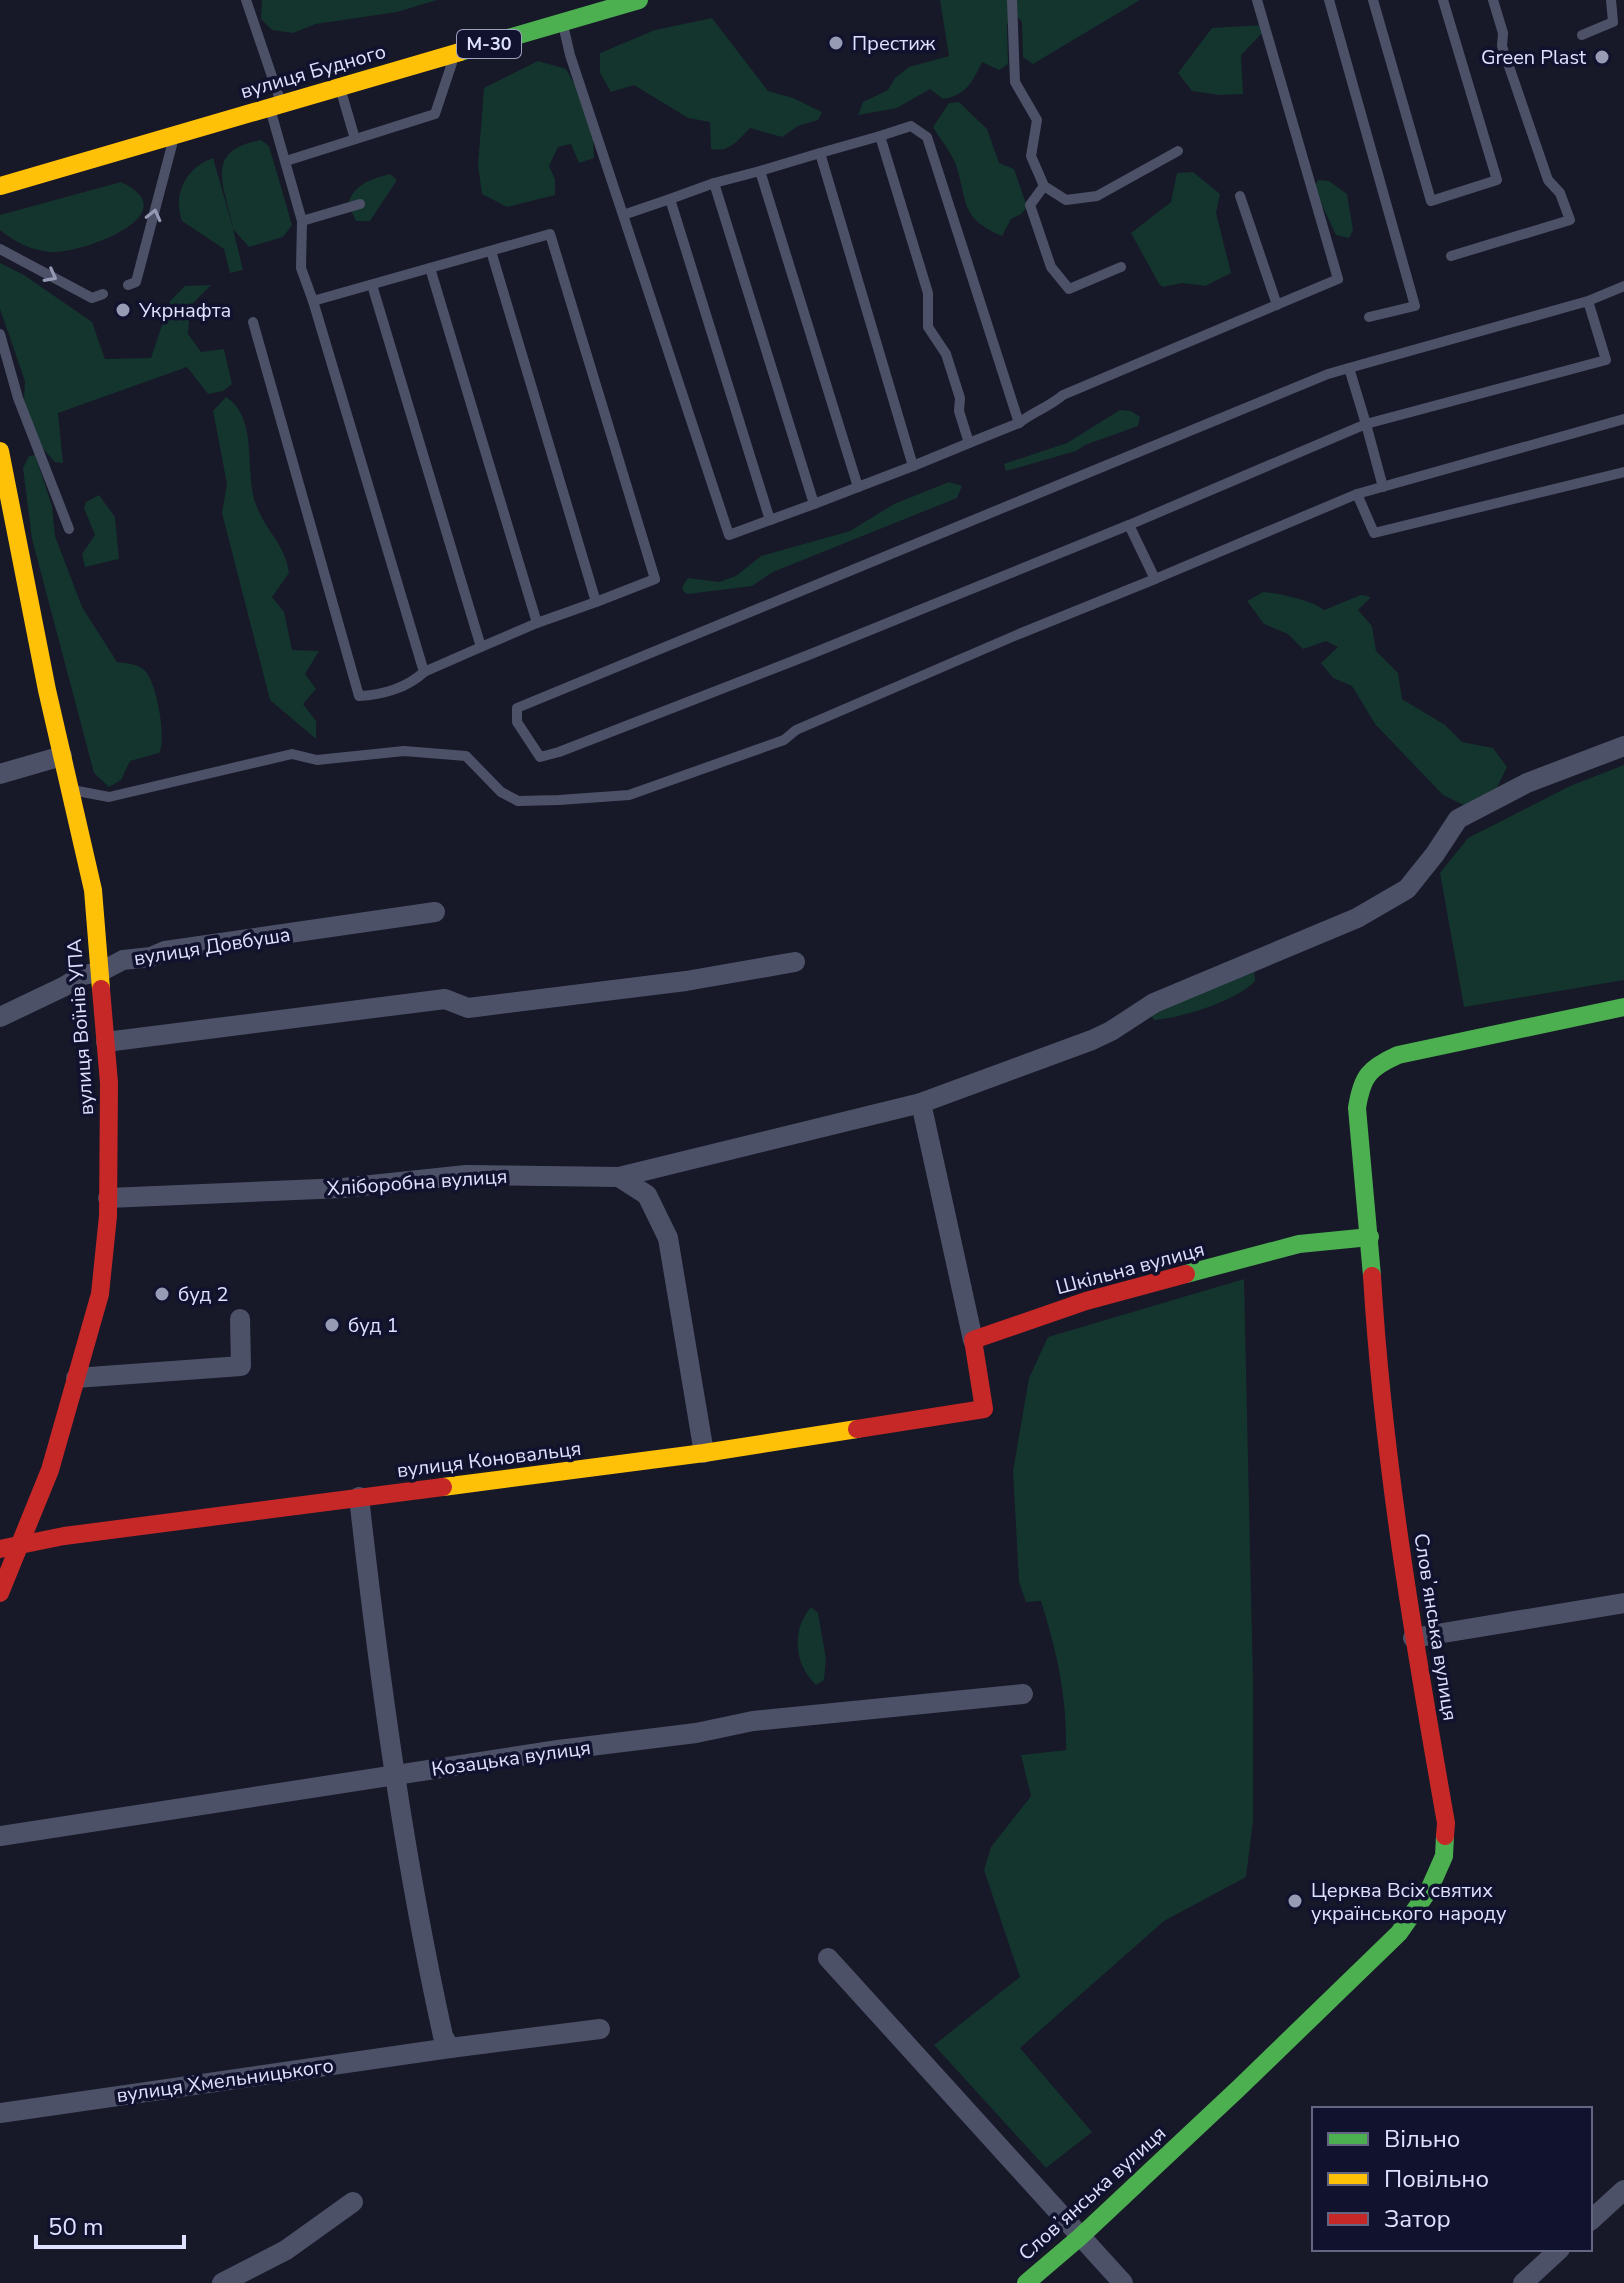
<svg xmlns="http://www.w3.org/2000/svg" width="1624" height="2283" viewBox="0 0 1624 2283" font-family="'Nunito Sans',sans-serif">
<rect width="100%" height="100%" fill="#171828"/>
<g fill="#14342e">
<path d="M262 0H437L397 12 316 24 293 33 272 30 261 19Z"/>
<path d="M940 0H1140L1033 64 1023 57 1022 22 1016 15 1011 16 1007 25 1008 64 999 70 982 62C973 82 965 96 943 99L930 89 897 108 858 115 863 102 888 90 895 78 909 67 949 56Z"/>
<path d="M712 18 768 91 793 98 822 112 818 120 798 126 782 137 750 128C738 140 730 153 711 149L710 122 688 118 634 85 611 92 600 73V53L655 30Z"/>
<path d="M1264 25 1265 30 1241 55 1243 94 1219 95 1192 91 1178 73 1212 28Z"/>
<path d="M538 61 566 69 592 114 594 158 579 163 571 144 558 147 549 166 555 179V195L507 207 482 194 478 165 484 88Z"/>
<path d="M959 102 987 129 999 163 1014 169 1027 207 1021 214 1011 219 1002 236C960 218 968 203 956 165 951 152 940 139 933 127L949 103Z"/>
<path d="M261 140 269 146 292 225 283 237 249 247 233 229 243 270 230 273 224 249 182 221C172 193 187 167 213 158L233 228C225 186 202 151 261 140Z"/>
<path d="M1193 172 1220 194 1216 213 1231 273 1205 286 1182 283 1163 287 1159 284 1131 233 1171 202 1177 173Z"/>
<path d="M390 174 397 180 370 221H356L348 204C354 184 371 179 390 174Z"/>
<path d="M1318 180 1329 181 1347 194 1353 230 1349 238 1336 235 1314 188Z"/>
<path d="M121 182C191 215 80 254 51 252 33 251 14 242 0 230V215Z"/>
<path d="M0 263 24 275 92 322 105 359 151 358 170 301 185 286 211 285 190 306 188 334 201 352 224 349 232 384 223 391 208 394 187 367 58 413 63 463 55 462 37 442 24 400 25 381 0 309Z"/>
<path d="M226 397C260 419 243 473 257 507 266 531 286 546 289 573L272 597 284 612 292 650 319 651 305 674 316 689 303 704 316 721V739L270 700 222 513 227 484 213 411Z"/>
<path d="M1120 410 1131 411 1140 417 1138 426 1085 445 1076 451 1006 471 1004 464 1067 443Z"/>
<path d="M35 455 52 506 55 536 82 607 117 662C126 663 140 664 146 672 157 685 167 740 159 753L130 761 121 780 109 787 94 773 32 539 23 468 29 456Z"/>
<path d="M949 482 962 486 957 498 773 572 752 586 688 594 684 592 682 587 688 578 719 582 736 576 761 556 850 531 894 504Z"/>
<path d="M99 495 115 517 119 559 85 567 82 554 95 535 84 508 86 502Z"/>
<path d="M1263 592C1278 593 1314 601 1324 610L1361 595 1371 597 1358 610 1372 626 1376 651 1398 673 1402 699 1445 725 1462 742 1493 748 1507 767 1492 798 1470 808 1443 795 1375 724 1352 686 1333 678 1321 663 1338 647 1326 641 1303 649 1288 634 1264 624 1247 601Z"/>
<path d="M1624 765V980L1464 1007 1440 873 1468 838 1570 786Z"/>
<path d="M1254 968 1255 981C1236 1001 1182 1018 1154 1020L1151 1015Z"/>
<path d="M1244 1279 1253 1683V1821L1246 1877 1164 1921 1020 2048 1092 2132 1046 2168 934 2045 1020 1977 984 1870 991 1847 1031 1796 1021 1755 1066 1750C1067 1695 1057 1653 1041 1601L1026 1602 1019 1582 1013 1471 1029 1378 1048 1337Z"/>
<path d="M811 1607 818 1613 826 1659 824 1680 816 1685C794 1665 791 1630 811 1607Z"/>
</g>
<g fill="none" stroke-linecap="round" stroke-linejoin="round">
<g stroke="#4d5168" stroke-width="10">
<path d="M246 0 279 97"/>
<path d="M1012 0 1015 82 1037 120 1031 156 1044 186 1066 200 1097 196 1178 151"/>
<path d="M1329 0 1415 306 1369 317"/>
<path d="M1373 0 1431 201 1497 180 1443 0"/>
<path d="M564 29 570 55 729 535 770 520 670 199 623 215"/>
<path d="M1582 35 1613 22 1611 0"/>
<path d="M341 91 355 139"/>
<path d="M271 112 302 221 301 268 313 301"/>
<path d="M880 136 911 126 927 137 1019 423 969 443"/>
<path d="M820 153 880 136 928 293V327L946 354 960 398 959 411 969 443 913 466"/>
<path d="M286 161 435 114 452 63"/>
<path d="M760 171 820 153 913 466 858 487"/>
<path d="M714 183 760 171 858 487 814 504"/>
<path d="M1044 186 1030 205 1051 267 1069 289 1121 267"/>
<path d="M1240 196 1277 305"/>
<path d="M670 199 714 183 814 504 770 520"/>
<path d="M302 221 360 204"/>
<path d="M0 249 92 298 103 294"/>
<path d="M491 251 596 602 537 623"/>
<path d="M1451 256 1570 220 1560 193 1548 180 1502 46 1503 33 1493 0"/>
<path d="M430 268 537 623 481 647"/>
<path d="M128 285 136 282 172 145"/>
<path d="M372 285 481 647 424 672 313 301C392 279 471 256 550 234L655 579 596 602"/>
<path d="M1588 301 1606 360 1366 424 1349 368 1588 301 1624 286"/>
<path d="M253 322 359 696C382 695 407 688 424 672"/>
<path d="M0 334 18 398 69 529"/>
<path d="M1624 419 1357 494 1374 533 1624 472"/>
<path d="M1019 423C1033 412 1049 407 1063 395L1338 279 1257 0"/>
<path d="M1357 494 1155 579 1129 525 1366 424 1383 487"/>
<path d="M1129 525 811 654 559 752 540 757 517 722V708L1328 374 1349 368"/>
<path d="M72 790 109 797 292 754 317 760 404 751 466 756 501 792 518 801 559 800 629 795 784 740 796 730 1019 634 1155 579"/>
</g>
<g stroke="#4d5168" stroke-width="20">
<path d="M0 774 62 756"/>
<path d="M0 1017 63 987 83 975 100 972 123 960 151 957 165 951 435 912"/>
<path d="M106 1042 445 999 468 1008 686 981 795 962"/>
<path d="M619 1177 921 1103"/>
<path d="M108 1198 343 1188 466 1175 619 1177 647 1195 668 1238 704 1453"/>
<path d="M973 1340 921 1103 1092 1040 1111 1031 1154 1003 1357 918 1407 889 1435 854 1458 819 1527 783 1624 746"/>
<path d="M76 1378 241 1366 240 1319"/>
<path d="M359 1497C379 1677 404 1859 443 2036L450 2048 600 2029"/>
<path d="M1413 1638 1624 1603"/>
<path d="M0 1836 558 1750 696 1733 753 1721 1023 1694"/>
<path d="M828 1958 1123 2283"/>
<path d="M0 2113 450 2048"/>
<path d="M1590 2221 1624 2190"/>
<path d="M222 2283 286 2250 353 2202"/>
<path d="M1523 2283 1560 2249"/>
</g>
<g stroke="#4caf50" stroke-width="18">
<path d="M460 52 639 0"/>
<path d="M1186 1274 1299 1244 1370 1237"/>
<path d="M1372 1276 1357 1108C1362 1076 1369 1068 1398 1055L1624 1007"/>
<path d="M1026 2283 1080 2237 1240 2087 1399 1933 1429 1890 1444 1856 1445 1836"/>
</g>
<g stroke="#ffc107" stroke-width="18">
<path d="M0 186 460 52"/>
<path d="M0 451 47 690 93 890 101 989"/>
<path d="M443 1487 704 1453 857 1429"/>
</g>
<g stroke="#c62828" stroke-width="18">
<path d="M1372 1276C1383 1460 1414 1642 1446 1823L1445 1836"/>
<path d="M857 1429 984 1409 973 1340 1086 1301 1186 1274"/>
<path d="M0 1549 64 1536 443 1487"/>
<path d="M0 1593 50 1470 100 1294 108 1216 109 1083 101 989"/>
</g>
</g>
<defs><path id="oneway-chevron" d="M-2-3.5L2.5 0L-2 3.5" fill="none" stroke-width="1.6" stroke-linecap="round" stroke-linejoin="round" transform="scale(2)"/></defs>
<g stroke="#9699b4">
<use href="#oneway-chevron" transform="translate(154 215) rotate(-76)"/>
<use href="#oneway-chevron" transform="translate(51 276) rotate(28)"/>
</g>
<g fill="#989bb4" stroke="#11122e" stroke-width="3">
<circle cx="836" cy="43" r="8"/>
<circle cx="1602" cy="57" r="8"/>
<circle cx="123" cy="310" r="8"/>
<circle cx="162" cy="1294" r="8"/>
<circle cx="332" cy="1325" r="8"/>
<circle cx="1295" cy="1901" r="8"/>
</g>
<g text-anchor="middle" stroke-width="7" stroke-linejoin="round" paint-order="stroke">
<rect fill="#11122e" stroke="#a0a3c0" stroke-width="2" x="457" y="30" width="64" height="28" rx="6"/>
<g font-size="18" font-weight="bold" fill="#dee1ff">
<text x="489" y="50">М-30</text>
</g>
<g font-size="20" fill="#dee1ff" stroke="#11122e" text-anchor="start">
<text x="852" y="50">Престиж</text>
<text x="1586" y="64" text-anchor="end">Green Plast</text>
<text x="139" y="317">Укрнафта</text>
<text x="178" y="1301">буд 2</text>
<text x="348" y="1332">буд 1</text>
<text x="1311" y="1897">Церква Всіх святих<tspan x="1311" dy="23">українського народу</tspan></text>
</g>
<g font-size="20" fill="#dee1ff" stroke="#11122e">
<text transform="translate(313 71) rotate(-16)" y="7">вулиця Будного</text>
<text transform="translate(212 946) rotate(-9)" y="7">вулиця Довбуша</text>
<text transform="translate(80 1027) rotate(-94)" y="7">вулиця Воїнів УПА</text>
<text transform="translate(417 1182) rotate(-4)" y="7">Хліборобна вулиця</text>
<text transform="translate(1130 1268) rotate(-15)" y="7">Шкільна вулиця</text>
<text transform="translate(489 1459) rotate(-7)" y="7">вулиця Коновальця</text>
<text transform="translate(1436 1627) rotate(81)" y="7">Словʼянська вулиця</text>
<text transform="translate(511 1758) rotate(-8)" y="7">Козацька вулиця</text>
<text transform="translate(225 2080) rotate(-8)" y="7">вулиця Хмельницького</text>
<text transform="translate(1092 2193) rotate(-42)" y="7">Словʼянська вулиця</text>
</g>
</g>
<rect x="1312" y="2107" width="280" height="144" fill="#11122e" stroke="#636582" stroke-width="2"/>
<rect x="1328" y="2133" width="40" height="12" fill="#4caf50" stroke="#636582" stroke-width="2"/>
<text x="1384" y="2147" font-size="24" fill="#dee1ff">Вільно</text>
<rect x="1328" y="2173" width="40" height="12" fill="#ffc107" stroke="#636582" stroke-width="2"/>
<text x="1384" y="2187" font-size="24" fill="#dee1ff">Повільно</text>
<rect x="1328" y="2213" width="40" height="12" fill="#c62828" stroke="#636582" stroke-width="2"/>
<text x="1384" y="2227" font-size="24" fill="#dee1ff">Затор</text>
<path d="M36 2235v12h148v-12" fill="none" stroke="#dee1ff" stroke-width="4"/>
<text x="48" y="2235" font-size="24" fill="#dee1ff" stroke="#11122e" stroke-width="6" paint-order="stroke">50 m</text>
</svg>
